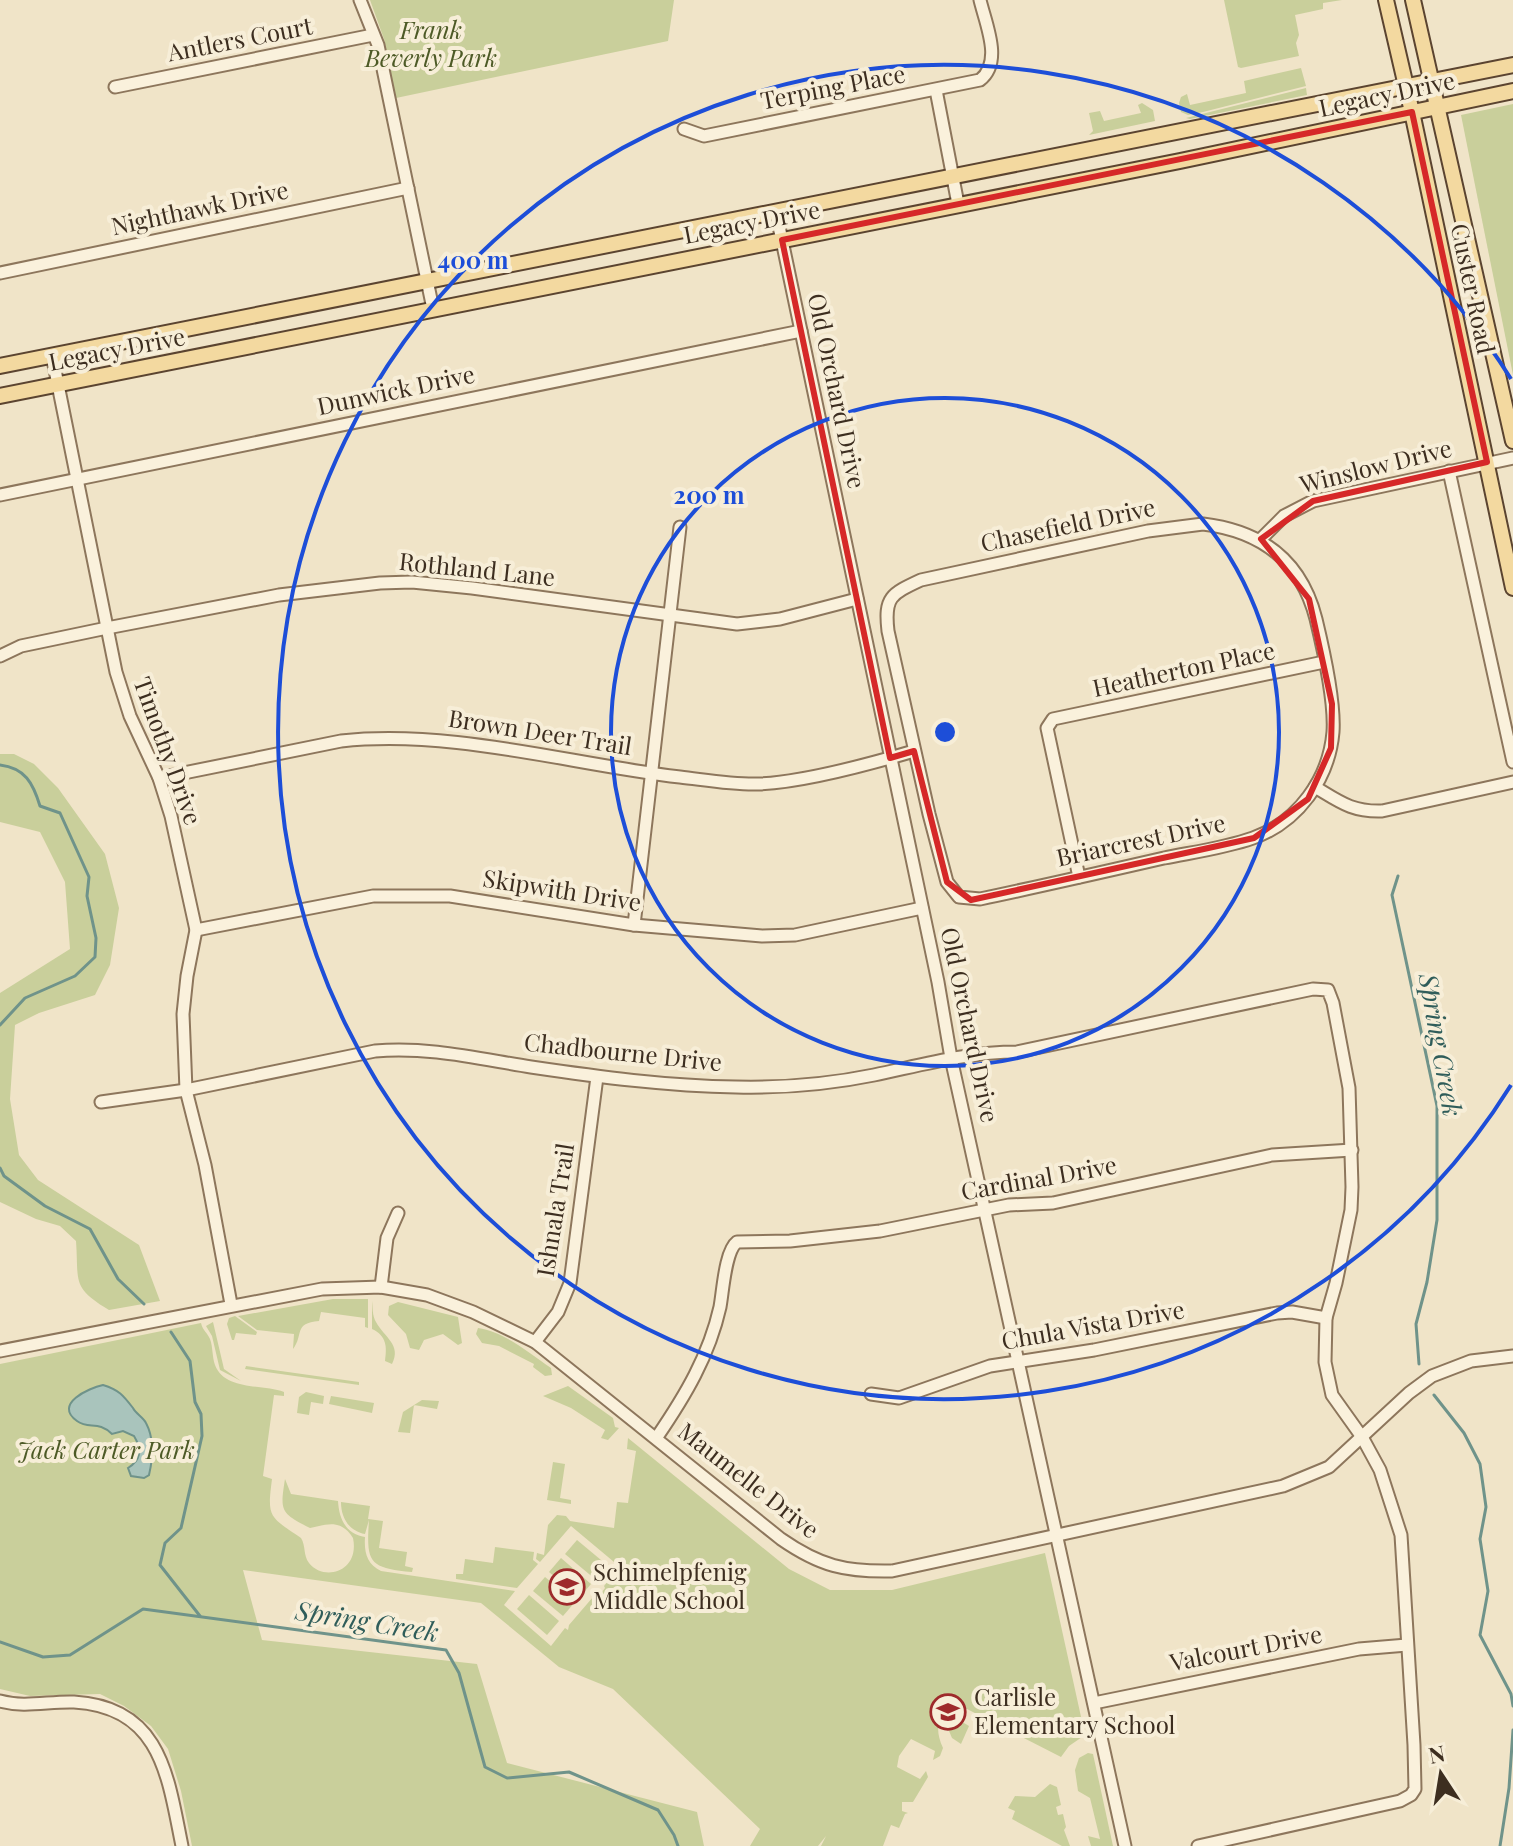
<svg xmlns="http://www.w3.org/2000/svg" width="1513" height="1846" viewBox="0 0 1513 1846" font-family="'Playfair Display',serif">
<rect width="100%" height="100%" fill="#f0e4c8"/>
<g fill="#c9cf9b">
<path d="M370 0H674L668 41 396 98 384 39Z"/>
<path d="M1224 0H1342L1323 3V9L1295 15 1299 35 1296 43 1299 56 1241 68 1238 67Z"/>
<path d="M1301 68 1306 86 1203 112 1188 115 1181 112 1179 103 1181 97 1187 94 1190 105 1246 93 1244 81Z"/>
<path d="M1306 88 1307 95 1190 119 1186 118Z"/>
<path d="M1142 103 1153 110 1155 121 1089 135 1093 131 1089 113 1100 111 1104 121 1141 113 1138 105Z"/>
<path d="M1513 104V375L1461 115Z"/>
<path d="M0 754H14L34 764 58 788 105 854 119 908 110 965 95 995 39 1013 15 1025 10 1099 19 1155 38 1180 139 1245 160 1301 109 1310C71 1287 79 1282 76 1241L60 1226 36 1219 0 1202V993L70 949 65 882 40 832 0 822Z"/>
<path d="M333 1299H368V1328L365 1327V1318L321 1312 319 1321C293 1323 304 1335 293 1349L294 1334 257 1330 238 1316Z"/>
<path d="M372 1301C373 1308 372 1315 376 1322 384 1337 402 1345 392 1364L385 1361C387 1347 387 1336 372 1329Z"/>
<path d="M398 1302 458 1317 462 1343 458 1345 443 1334 424 1340 419 1350 410 1348 406 1334 388 1315 389 1306Z"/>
<path d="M235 1316 257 1332 256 1335 236 1333 234 1340H232L227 1324 229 1318Z"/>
<path d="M213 1322 224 1369 241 1381 220 1370 212 1336 206 1326Z"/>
<path d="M201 1323C203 1331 207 1332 210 1339 213 1347 212 1357 215 1365 225 1391 263 1384 284 1392V1396L274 1395 263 1476 272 1479C267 1518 269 1516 301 1538 306 1546 303 1555 309 1563 324 1582 360 1572 353 1538 341 1519 328 1524 310 1528 280 1513 280 1511 285 1479L291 1494 338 1501C339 1519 346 1534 365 1537 364 1553 367 1564 381 1571L515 1591 504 1605 551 1646 565 1628 568 1630 569 1625 599 1590 602 1592 605 1588 604 1586 620 1567 571 1526 540 1562 536 1559 537 1553 544 1555 548 1525 557 1515 566 1516 570 1521 614 1528 617 1502 628 1503 636 1451 627 1449 628 1438 789 1569 830 1590H892L1045 1553 1085 1735 1069 1746 1061 1757 967 1709C937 1704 933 1727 943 1748L940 1756 933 1760 935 1751 911 1739 899 1756 897 1767 920 1779 926 1771 928 1777 913 1802H902V1811L908 1813 905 1814 899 1828 891 1825 883 1846H821L826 1836 818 1846H750L760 1829 613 1689 559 1667 481 1603 243 1570 262 1640 477 1664 507 1763 697 1812 704 1846H192L181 1791 168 1749 151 1726 124 1706 100 1694 30 1696 0 1689V1364Z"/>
<path d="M478 1328C505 1332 529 1353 551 1368L552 1375 545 1376 533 1367 534 1364 499 1346 482 1343 476 1334Z"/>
<path d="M246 1366 359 1382V1385L245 1369Z"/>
<path d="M568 1386 613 1418 615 1427 619 1428 608 1440 601 1438 605 1430 571 1408 543 1396Z"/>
<path d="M306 1392 324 1396 323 1404 311 1402 309 1415 297 1413 299 1397Z"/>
<path d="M331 1396 374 1403 372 1413 329 1404Z"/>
<path d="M422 1400 439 1401 437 1409 414 1405 410 1433 398 1432 403 1412Z"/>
<path d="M553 1462 565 1464 560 1498 571 1500V1504L547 1500Z"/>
<path d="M341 1502 370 1506 368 1519 383 1521 379 1548 407 1552 405 1566 413 1568 412 1572C369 1568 366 1563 369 1520L365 1534C349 1531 341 1518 341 1502Z"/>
<path d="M577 1540 607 1565 595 1579 565 1554Z"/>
<path d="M495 1547 534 1552 533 1560 538 1564 517 1588 456 1579V1574H463L465 1559 493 1563Z"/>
<path d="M561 1558 591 1584 579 1598 549 1572Z"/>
<path d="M545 1577 575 1602 563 1616 533 1591Z"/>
<path d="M529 1595 559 1621 547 1635 517 1609Z"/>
<path d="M959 1720 969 1726 961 1744 952 1738 949 1731 953 1722Z"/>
<path d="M1088 1753 1093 1754 1113 1846H1091L1088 1836 1100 1839 1090 1798 1078 1791 1075 1770 1079 1758Z"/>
<path d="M1050 1784 1057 1787 1061 1805 1056 1807 1058 1815 1063 1814 1066 1827 1064 1830 1070 1846H1062L1012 1819 1015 1811 1008 1808 1015 1796 1035 1797Z"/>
</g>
<path fill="#a9c4bc" stroke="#6f938a" stroke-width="2" d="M103 1385C119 1390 123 1395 133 1408 136 1414 143 1417 146 1423 154 1438 153 1458 149 1475L144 1478 131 1476 128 1468C141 1460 142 1449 134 1436L123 1431 112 1434C98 1420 89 1430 77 1421 53 1404 89 1388 103 1385Z"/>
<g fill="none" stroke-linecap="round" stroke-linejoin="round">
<g stroke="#6f938a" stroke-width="3">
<path d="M0 765C25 768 33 783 40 806L60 813 89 877 87 896 96 938 95 957 75 976 25 998 0 1025"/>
<path d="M1398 876 1392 895 1437 1106V1220L1427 1282 1416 1324 1419 1364"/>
<path d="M0 1168 4 1176 45 1206 90 1229 118 1279 144 1304"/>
<path d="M171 1332 190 1361 195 1402 201 1414 202 1436 181 1528 165 1543 160 1565 200 1616"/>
<path d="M1434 1395 1464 1433 1480 1464 1486 1507 1480 1539 1488 1591 1480 1635 1511 1694 1513 1706"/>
<path d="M0 1642 43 1657 70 1655 143 1609 446 1650 459 1673 485 1767 507 1778 569 1772 658 1810 674 1835 678 1846"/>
<path d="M1500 1846 1509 1788 1513 1730"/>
</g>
<defs>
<g id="minor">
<path d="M360 0 378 45 433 309"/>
<path d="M115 87 373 35"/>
<path d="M936 90 958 204"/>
<path d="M684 129 704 136 980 80C1003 62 986 25 980 0"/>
<path d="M776 212 938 982 951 1058 1125 1846"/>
<path d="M0 273 408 188"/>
<path d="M52 355 116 672 130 716 159 778 171 816 196 930 187 976 183 1014 186 1090 205 1165 231 1304"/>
<path d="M1449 471 1513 762"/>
<path d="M0 495 801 331"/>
<path d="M1203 524C1261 531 1301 560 1316 619 1323 648 1335 703 1333 732 1329 779 1298 822 1253 838 1225 848 1194 852 1164 858 1103 872 1042 886 980 899L959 897 947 882 929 814 888 631C884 597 891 594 921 580L1148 531Z"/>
<path d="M1261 539 1284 516 1313 501 1513 458"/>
<path d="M0 656 21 646 107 628 279 595 380 583 412 582 472 588 737 624 780 619 857 599"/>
<path d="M159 778 341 741C454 729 568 764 680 777 706 780 733 785 759 784 804 782 870 764 914 751"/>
<path d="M1315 787C1340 802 1352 812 1382 811L1513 782"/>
<path d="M1079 877 1047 728 1053 719 1324 662"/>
<path d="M634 925 680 527"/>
<path d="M196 930 373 896H450L634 925 762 936 795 935 922 908"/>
<path d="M101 1102 186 1090 375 1051C427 1046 480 1059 531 1067 599 1077 667 1086 736 1087 781 1088 830 1084 874 1075 922 1065 968 1052 1017 1052L1313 989 1328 990 1333 1003 1349 1088 1352 1187 1351 1210 1336 1283 1326 1318 1325 1362 1332 1395 1362 1437 1380 1470 1401 1535 1414 1745 1415 1789 1411 1795 1400 1801 1198 1846"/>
<path d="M381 1287 387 1238 398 1213"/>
<path d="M535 1342 558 1312 570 1283 597 1077"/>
<path d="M0 1351 322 1289 381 1287 427 1295 473 1312 535 1342 781 1539C820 1566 845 1572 892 1571L1283 1486 1329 1467 1409 1393 1432 1376 1471 1361 1513 1356"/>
<path d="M871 1394 899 1398 990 1366 1094 1350 1277 1313 1292 1312 1326 1318"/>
<path d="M657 1437C685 1396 709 1356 720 1307 723 1291 725 1251 737 1242L790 1241 880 1231 1009 1205 1053 1203 1272 1155 1352 1150"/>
<path d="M0 1701C25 1708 49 1701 74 1702 162 1707 168 1778 182 1846"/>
<path d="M1094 1703 1359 1649 1407 1645"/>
</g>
<g id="major">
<path d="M1386 0 1412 112 1513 588"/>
<path d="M1413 0 1513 441"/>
<path d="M0 366 1513 65"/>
<path d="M0 396 1180 161 1513 91"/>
</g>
</defs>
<use href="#minor" stroke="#8d765c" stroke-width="15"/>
<use href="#major" stroke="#5b4430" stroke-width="18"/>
<use href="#minor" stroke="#faf1dc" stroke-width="11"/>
<use href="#major" stroke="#f3d9a0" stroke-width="14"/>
</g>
<path fill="none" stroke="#d62828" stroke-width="6" stroke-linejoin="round" d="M1412 112 1487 462 1313 501 1261 539 1309 599 1332 704 1331 748 1308 799 1254 838 971 900 947 882 914 751 890 758 782 240Z"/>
<g fill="none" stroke="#1d4ed8" stroke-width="4">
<circle cx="945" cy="732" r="334"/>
<path d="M1511 1085A667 667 0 1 1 1511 379"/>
</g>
<defs>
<symbol id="school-ring" viewBox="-11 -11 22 22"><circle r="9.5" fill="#f7eed8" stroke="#9e2a2b" stroke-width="1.5"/><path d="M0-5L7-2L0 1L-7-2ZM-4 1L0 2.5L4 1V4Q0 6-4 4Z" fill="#9e2a2b"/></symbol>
</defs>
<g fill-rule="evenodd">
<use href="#school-ring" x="547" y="1567" width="40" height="40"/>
<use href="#school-ring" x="928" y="1692" width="40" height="40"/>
</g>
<g text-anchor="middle" stroke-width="8" stroke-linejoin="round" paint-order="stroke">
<g font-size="24" font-style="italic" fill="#4d5a26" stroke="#f7eed8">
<text x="431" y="39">Frank<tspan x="431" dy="28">Beverly Park</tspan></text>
<text x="106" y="1459">Jack Carter Park</text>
</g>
<g font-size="24" fill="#3d2e20" stroke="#f7eed8">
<text transform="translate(240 40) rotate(-11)" y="8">Antlers Court</text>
<text transform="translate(833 88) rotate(-11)" y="8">Terping Place</text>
<text transform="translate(1387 95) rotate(-12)" y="8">Legacy Drive</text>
<text transform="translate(200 209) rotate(-12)" y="8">Nighthawk Drive</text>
<text transform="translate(752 223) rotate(-11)" y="8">Legacy Drive</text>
<text transform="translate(1472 289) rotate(78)" y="8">Custer Road</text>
<text transform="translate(117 350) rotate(-11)" y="8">Legacy Drive</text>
<text transform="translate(396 391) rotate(-12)" y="8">Dunwick Drive</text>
<text transform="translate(836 391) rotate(78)" y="8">Old Orchard Drive</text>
<text transform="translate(1376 467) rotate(-14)" y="8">Winslow Drive</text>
<text transform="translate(1068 526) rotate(-12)" y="8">Chasefield Drive</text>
<text transform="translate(477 570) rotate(6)" y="8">Rothland Lane</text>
<text transform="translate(1184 670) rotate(-12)" y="8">Heatherton Place</text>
<text transform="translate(540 733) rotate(9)" y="8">Brown Deer Trail</text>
<text transform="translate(167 751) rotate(70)" y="8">Timothy Drive</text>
<text transform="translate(1141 841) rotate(-12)" y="8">Briarcrest Drive</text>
<text transform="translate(562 891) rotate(9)" y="8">Skipwith Drive</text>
<text transform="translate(969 1025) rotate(78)" y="8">Old Orchard Drive</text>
<text transform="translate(623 1053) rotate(6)" y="8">Chadbourne Drive</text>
<text transform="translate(1039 1179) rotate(-10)" y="8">Cardinal Drive</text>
<text transform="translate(556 1210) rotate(-81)" y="8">Ishnala Trail</text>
<text transform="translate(1093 1326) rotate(-10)" y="8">Chula Vista Drive</text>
<text transform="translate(748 1481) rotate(38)" y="8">Maumelle Drive</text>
<text transform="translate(1246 1649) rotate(-11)" y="8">Valcourt Drive</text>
</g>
<g font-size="24" fill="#3d2e20" stroke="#f7eed8" text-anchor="start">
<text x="593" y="1581">Schimelpfenig<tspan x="593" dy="28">Middle School</tspan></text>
<text x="974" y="1706">Carlisle<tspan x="974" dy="28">Elementary School</tspan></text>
</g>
<g font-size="26" font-style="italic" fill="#2f5d5a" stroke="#f7eed8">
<text transform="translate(1440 1045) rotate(80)" y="9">Spring Creek</text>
<text transform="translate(367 1622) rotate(9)" y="9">Spring Creek</text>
</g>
</g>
<circle cx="945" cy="732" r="12" fill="#1d4ed8" stroke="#f7eed8" stroke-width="4"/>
<g font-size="24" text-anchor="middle" font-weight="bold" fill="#1d4ed8" stroke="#f7eed8" stroke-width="8" stroke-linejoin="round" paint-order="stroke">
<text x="473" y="269">400 m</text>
<text x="709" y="504">200 m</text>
</g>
<g transform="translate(1441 1774) rotate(348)" stroke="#f7eed8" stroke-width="6" paint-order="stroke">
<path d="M0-6L14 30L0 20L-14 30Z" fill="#3d2e20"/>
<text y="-12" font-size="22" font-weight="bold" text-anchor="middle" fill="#3d2e20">N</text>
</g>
</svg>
